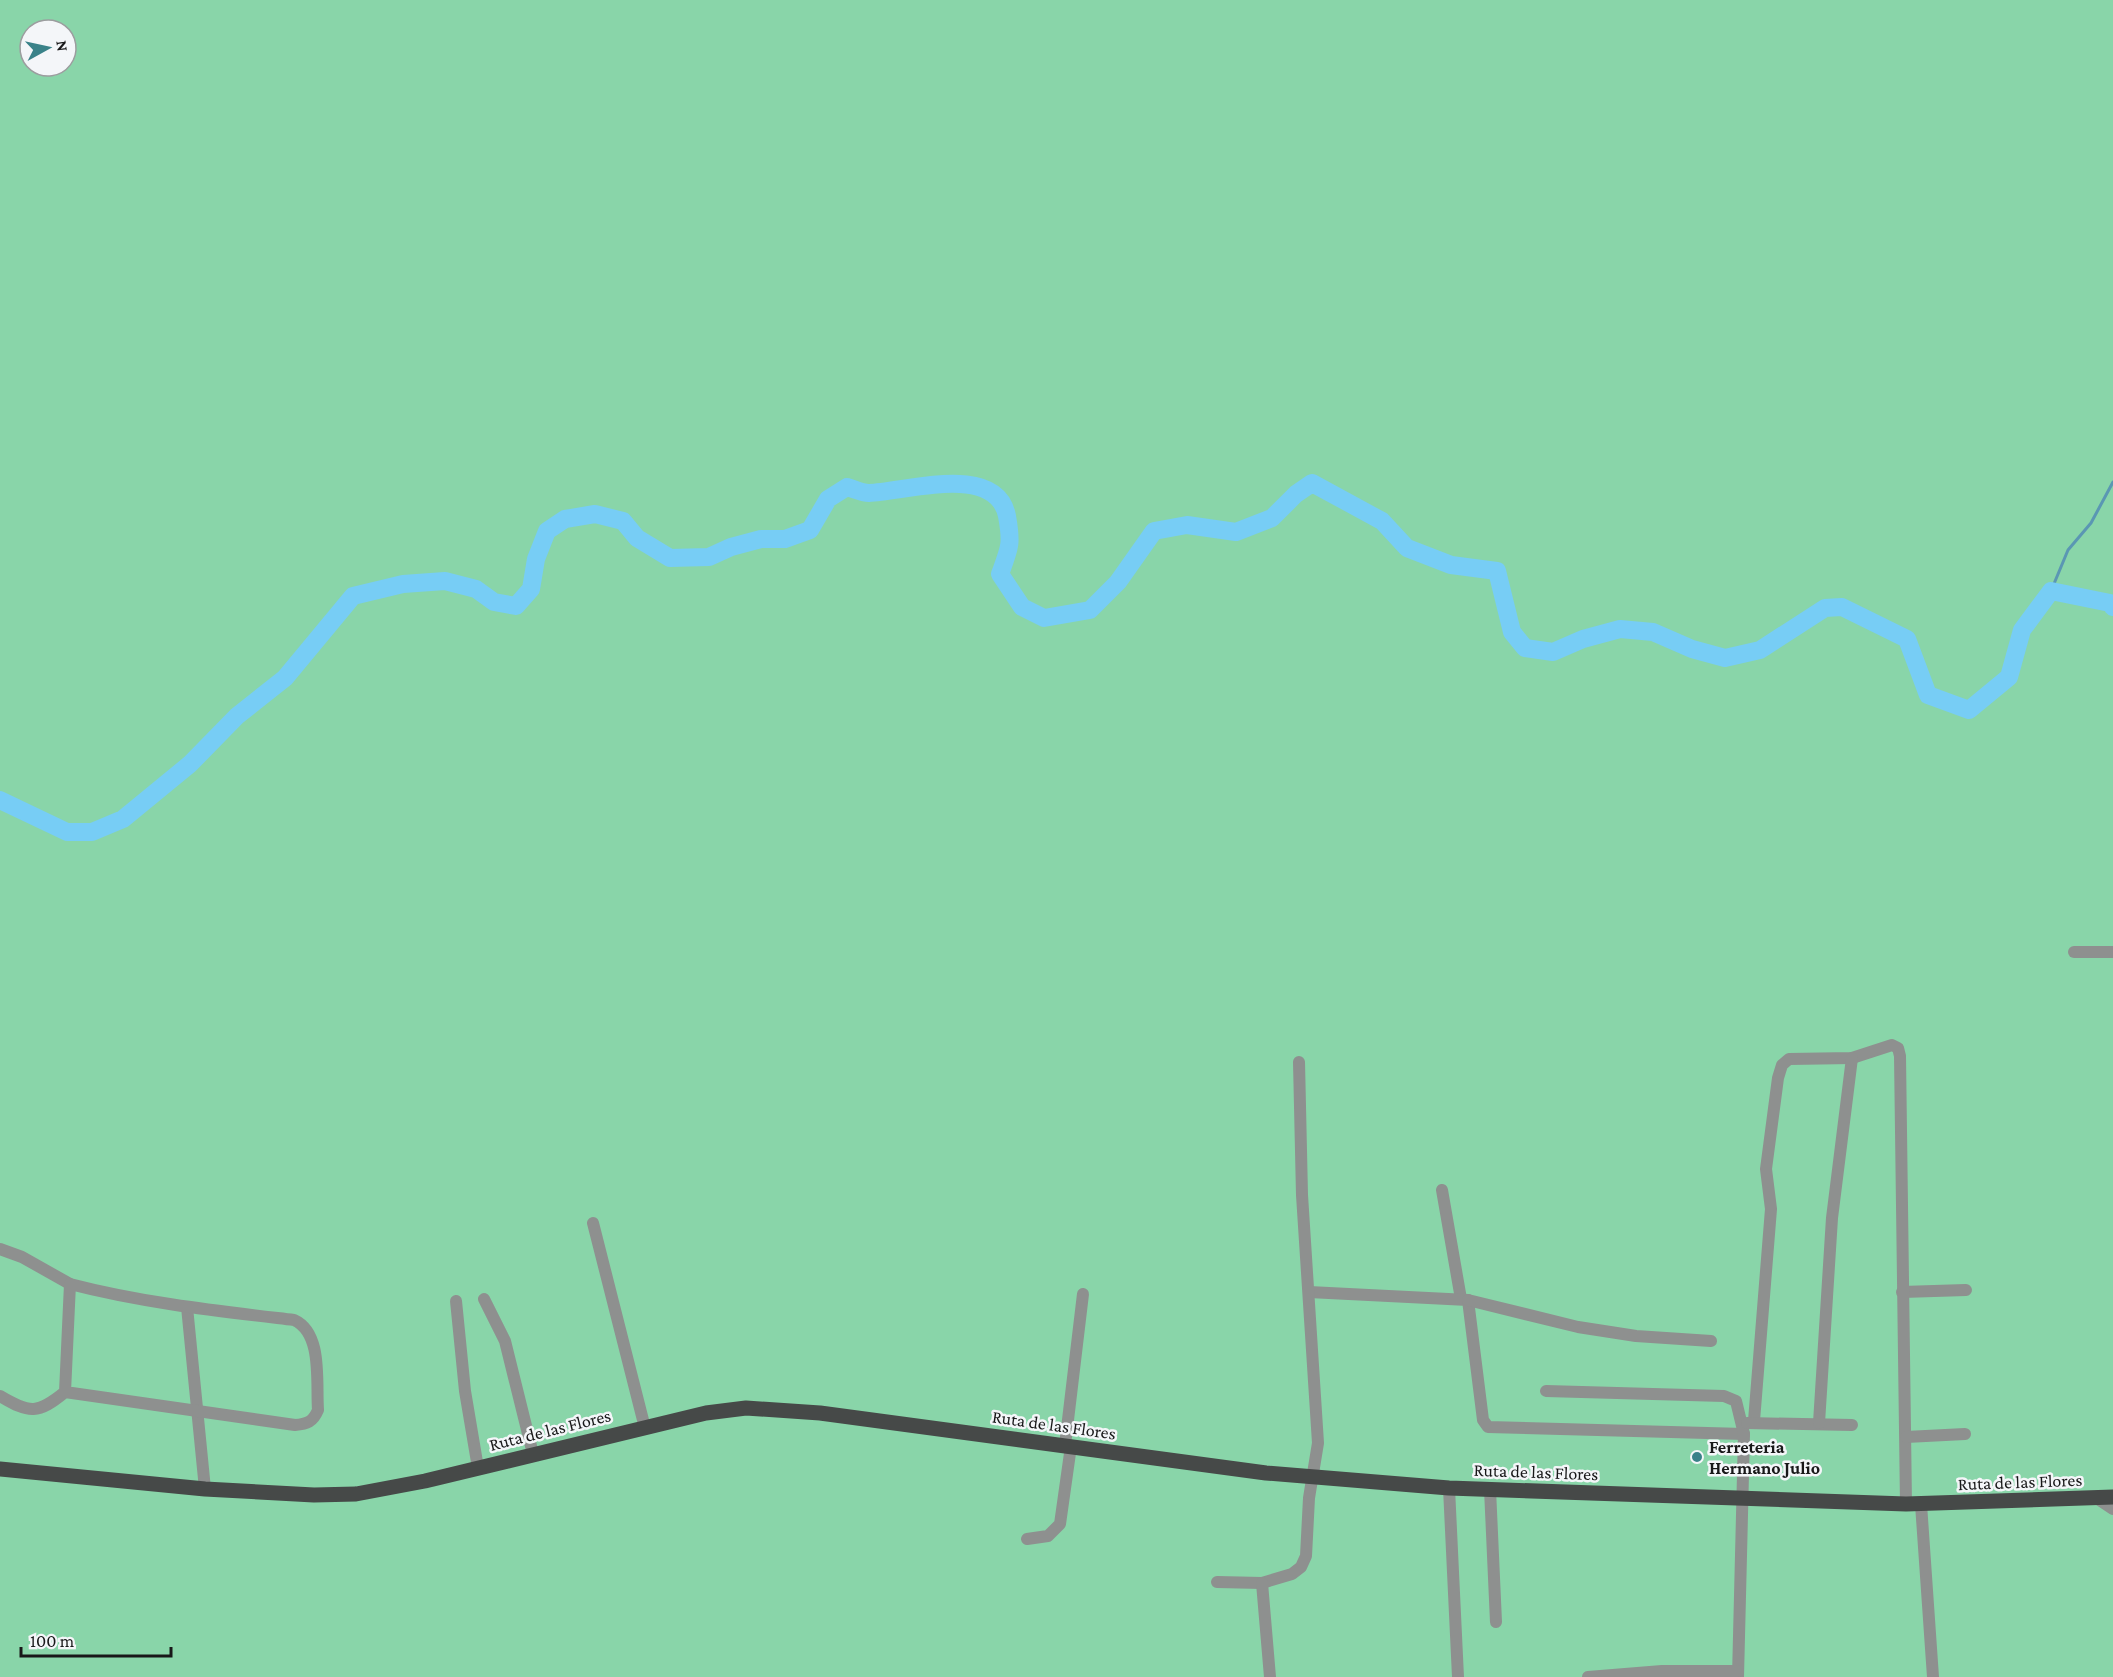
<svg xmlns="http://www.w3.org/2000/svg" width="2113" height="1677" viewBox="0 0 2113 1677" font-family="'Crimson Pro',serif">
<rect width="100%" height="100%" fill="#e7e9ec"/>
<path fill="#89d5a9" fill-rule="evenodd" d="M0 0H2113V1677H0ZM30 30H66V66H30Z"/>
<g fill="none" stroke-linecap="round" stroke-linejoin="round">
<path stroke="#5a97b3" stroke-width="3" d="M2051 591 2068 550 2091 523 2113 482"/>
<path stroke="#77cdf5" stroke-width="18" d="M0 800 67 832H92L123 819 190 764 237 716 285 678 353 596 403 584 445 581 476 589 494 602 516 606 531 589 536 559 547 531 565 519 595 514 623 521 637 538 670 558 709 557 731 547 761 539H785L810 530 828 499 847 487C854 489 862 493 869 493 906 492 996 462 1007 516 1012 544 1010 547 1000 574L1022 607 1044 618 1090 610 1118 582 1154 531 1187 525 1236 532 1272 518 1296 494 1312 483 1382 521 1407 548 1451 565 1497 571 1512 632 1525 648 1553 652 1583 639 1620 629 1653 632 1692 649 1725 658 1760 650 1825 608 1842 607 1907 639 1928 695 1969 710 2009 677 2022 630 2051 591 2110 603 2113 607"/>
<g stroke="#8e908f" stroke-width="12">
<path d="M2074 952H2113"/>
<path d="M1442 1190 1461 1299"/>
<path d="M593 1223 645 1428"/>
<path d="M0 1249 22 1257 70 1284"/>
<path d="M1309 1292 1468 1300 1483 1420 1488 1427 1744 1434"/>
<path d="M1902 1292 1966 1290"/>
<path d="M484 1299 505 1341 533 1454"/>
<path d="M1468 1300 1578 1327 1636 1336 1711 1341"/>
<path d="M456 1301 465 1391 478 1468"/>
<path d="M187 1307 205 1489"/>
<path d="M1546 1391 1724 1396 1736 1401 1744 1434 1738 1677"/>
<path d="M0 1396C30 1414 38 1414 65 1392L295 1425C307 1424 313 1422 318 1410 316 1382 323 1333 294 1320 218 1311 143 1303 70 1284L65 1392"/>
<path d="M1754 1421 1771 1209 1766 1169 1778 1078 1782 1065 1789 1059 1852 1058 1892 1045 1898 1048 1900 1056 1906 1504"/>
<path d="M1747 1423 1852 1425"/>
<path d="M1819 1423 1832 1218 1852 1058"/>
<path d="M1906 1437 1965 1434"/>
<path d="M1065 1445 1083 1294"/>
<path d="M1449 1488 1458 1677"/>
<path d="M1490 1489 1496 1622"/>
<path d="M2098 1499 2113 1509"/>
<path d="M1921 1504 1933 1677"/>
<path d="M1027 1539 1048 1536 1060 1524 1071 1446"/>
<path d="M1217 1582 1262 1583 1292 1574 1301 1567 1306 1556 1309 1498 1318 1443 1302 1195 1299 1062"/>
<path d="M1262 1583 1270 1677"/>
<path d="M1588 1677 1662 1671H1738"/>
</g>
<path stroke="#464948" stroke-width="15" d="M0 1469 205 1489 314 1495 356 1494 425 1481 706 1413 746 1408 820 1413 1266 1473 1449 1488 1906 1504 2113 1497"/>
</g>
<circle fill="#3a8289" stroke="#f4f6f9" stroke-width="2" cx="1697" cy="1457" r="6"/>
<g text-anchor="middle" stroke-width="5" stroke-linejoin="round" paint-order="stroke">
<g font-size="18" fill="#181819" stroke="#f4f6f9">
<text transform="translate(1054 1425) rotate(8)" y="6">Ruta de las Flores</text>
<text transform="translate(550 1430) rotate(-14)" y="6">Ruta de las Flores</text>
<text transform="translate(1536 1472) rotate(2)" y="6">Ruta de las Flores</text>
<text transform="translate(2020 1482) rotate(-2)" y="6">Ruta de las Flores</text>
</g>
<g font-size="18" font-weight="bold" fill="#181819" stroke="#f4f6f9" text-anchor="start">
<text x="1709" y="1453">Ferreteria<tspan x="1709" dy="21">Hermano Julio</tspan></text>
</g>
</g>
<g transform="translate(48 48) rotate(82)"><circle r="28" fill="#f4f6f9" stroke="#9c9d9f" stroke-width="1.5"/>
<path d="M0-4.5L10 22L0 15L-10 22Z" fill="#3a8289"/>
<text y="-9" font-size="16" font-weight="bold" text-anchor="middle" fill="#181819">N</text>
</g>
<path d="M21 1647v9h150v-9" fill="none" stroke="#181819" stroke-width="3"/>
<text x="30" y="1647" font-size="18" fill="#181819" stroke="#f4f6f9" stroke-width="4.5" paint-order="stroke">100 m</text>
</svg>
